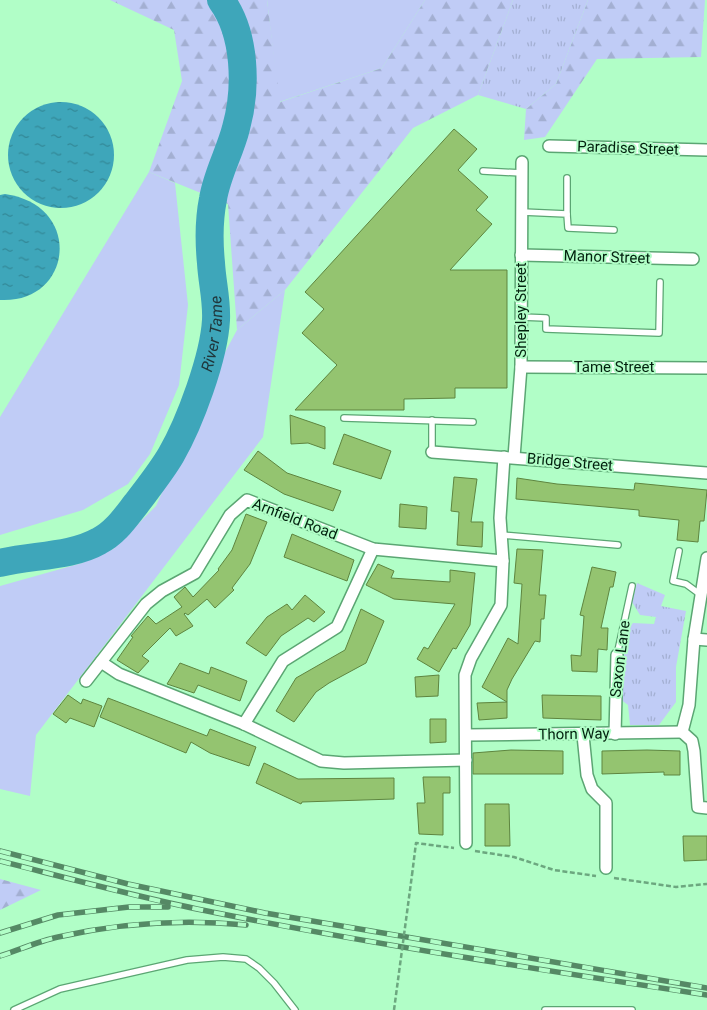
<svg xmlns="http://www.w3.org/2000/svg" width="707" height="1010" viewBox="0 0 707 1010" font-family="Roboto,sans-serif">
<defs>
<pattern id="forest-firs" width="22" height="20" patternUnits="userSpaceOnUse" patternTransform="scale(1.25)"><rect width="22" height="20" fill="#c0ccf6"/><path d="M5 1l3.5 6h-7zM16 11l3.5 6h-7z" fill="#a3afd2"/></pattern>
<pattern id="park-tufts" width="24" height="20" patternUnits="userSpaceOnUse" patternTransform="scale(1.25)"><rect width="24" height="20" fill="#c0ccf6"/><path d="M3 7l-1-3M5 7V3M7 7l1-3M15 17l-1-3M17 17v-4M19 17l1-3" fill="none" stroke="#a3afd2"/></pattern>
<pattern id="water-ripples" width="26" height="14" patternUnits="userSpaceOnUse" patternTransform="scale(1.25)"><rect width="26" height="14" fill="#3ea6ba"/><path d="M2 4q2-2 4 0t4 0M15 11q2-2 4 0t4 0" fill="none" stroke="#328796"/></pattern>
</defs>
<rect width="100%" height="100%" fill="#b1fec7"/>
<g fill="#c0ccf6">
<path d="M267 0H425L382 68 279 102Z"/>
<path d="M149 172 175 183 188 305 179 385 150 454 128 484 83 510 0 535V417Z"/>
<path d="M285 290 263 437 36 735 30 796 0 789V586L82 563 113 549 156 506 216 369 237 330Z"/>
</g>
<g fill="url(#forest-firs)">
<path d="M110 0H267L280 102 382 68 425 0H513L478 95 413 128 285 290 237 330 228 204 149 172 182 81 174 30Z"/>
<path d="M588 0H705L701 57 597 59 545 137 524 140 526 109 556 84Z"/>
<path d="M0 879 41 890 0 910Z"/>
</g>
<g fill="url(#park-tufts)">
<path d="M513 0H588L556 84 526 109 478 95Z"/>
<path d="M637 583 665 595 661 606 686 611 676 667V702L659 725H630L628 705 620 699C620 676 616 639 633 623L654 624 656 617 640 615 632 602Z"/>
</g>
<g fill="url(#water-ripples)">
<circle cx="61" cy="155" r="53"/>
<path d="M5 194C84 205 73 304 0 300V195Z"/>
</g>
<g fill="none" stroke-linecap="round" stroke-linejoin="round">
<path stroke="#3ea6ba" stroke-width="28" id="s1" d="M0 563C31 555 71 557 99 541 115 533 125 518 136 504 148 488 161 472 171 455 190 422 214 357 216 320 217 300 212 282 211 263 209 243 209 219 213 199 217 174 230 152 236 128 247 88 246 34 221 0"/>
</g>
<g fill="#94c470" stroke="#5e853f">
<path d="M454 129 477 149 458 170 488 197 476 210 492 224 450 270H507V388H455V398L404 399V410H295L337 365 302 333 324 309 305 292Z"/>
<path d="M290 415 325 427V449L308 443 291 444Z"/>
<path d="M344 434 391 451 381 479 333 464Z"/>
<path d="M258 451 287 473 341 491 333 511 284 494 244 470Z"/>
<path d="M454 477 477 479 471 522H483L482 547 457 545 459 512 451 511Z"/>
<path d="M517 478 557 484 634 490 635 483 707 490 704 521H700L698 542 677 540 679 520 639 516V510L516 499Z"/>
<path d="M400 504 427 507 426 529 399 527Z"/>
<path d="M246 514 267 522 250 564 232 588 234 590 215 608 207 599 188 615 185 613 184 614 193 626 176 636 170 628 142 656 149 661 138 673 117 660 133 637 131 636 148 616 156 624 182 607 174 597 185 587 193 597 219 570 218 569 232 550Z"/>
<path d="M292 534 354 560 347 581 284 557Z"/>
<path d="M517 549 543 550 539 595H546L544 619H541L540 642 535 641 512 679 507 690V702L482 687 508 638 518 644 522 584 514 583Z"/>
<path d="M378 564 394 571 391 578 450 582V570L475 573 470 625 456 649 453 648 439 672 417 659 424 647 428 649 455 604 394 599 366 585Z"/>
<path d="M592 567 616 572 613 587H610L601 628H608L607 650 598 649 597 672 572 671 571 655 581 656 584 616 580 615Z"/>
<path d="M305 595 325 612 314 622 308 618 281 636 266 656 246 643 267 617 287 604 292 610Z"/>
<path d="M361 609 384 621 366 663 329 683 316 692 294 722 276 711 296 678 345 650Z"/>
<path d="M180 663 209 674 211 667 247 681 240 701 198 685 194 693 167 684Z"/>
<path d="M439 675 438 696 416 697 415 677Z"/>
<path d="M68 695 81 704 83 699 102 706 94 727 70 718 66 723 53 714Z"/>
<path d="M542 695 601 696V720L543 718Z"/>
<path d="M108 698 207 736 210 729 256 747 249 766 210 753 191 742 186 753 100 717Z"/>
<path d="M507 702V718L479 720 477 703Z"/>
<path d="M430 719H446V742L430 743Z"/>
<path d="M511 750 563 751V774H473V753Z"/>
<path d="M647 750 680 751V775H664V772L602 774V751Z"/>
<path d="M264 763 298 779 394 778V799L302 802 301 804 256 783Z"/>
<path d="M423 777H450V793H443V835L419 834 417 803H425Z"/>
<path d="M485 804H509L510 846H485Z"/>
<path d="M683 836H707V860L684 861Z"/>
</g>
<g fill="none" stroke-linecap="round" stroke-linejoin="round">
<defs>
<g id="service">
<path d="M483 171 522 173"/>
<path d="M522 212 567 214 568 228 614 230"/>
<path d="M567 214V178"/>
<path d="M521 317 546 318V329L659 333 660 282"/>
<path d="M344 418 473 422"/>
<path d="M432 452V420"/>
<path d="M502 535 618 545"/>
<path d="M679 551 673 581 686 584 701 595"/>
<path d="M617 655 632 586"/>
<path d="M14 1010 60 989 187 960 223 957 246 959 259 968 274 983 295 1010"/>
<path d="M545 1010H632"/>
</g>
<g id="minor">
<path d="M549 146 707 150"/>
<path d="M521 255 693 259"/>
<path d="M521 367 707 368"/>
<path d="M432 452 707 473"/>
<path d="M514 457 521 367 522 162"/>
<path d="M694 639 707 640"/>
<path d="M101 662 119 674 244 724 321 761 344 763 466 760"/>
<path d="M86 681 146 604 162 591 195 573 230 515 247 500 373 549 503 561"/>
<path d="M244 724 283 661 337 627 373 549"/>
<path d="M682 732 689 705 694 639 707 558"/>
<path d="M682 732 692 741 694 751 698 807 707 808"/>
<path d="M615 734 617 655"/>
<path d="M467 735 682 732"/>
<path d="M583 735 587 775 592 789 606 803V868"/>
<path d="M466 843 465 675 471 658 501 605 503 561 500 518 504 457"/>
</g>
</defs>
<use href="#service" stroke="#5ba673" stroke-width="8"/>
<use href="#minor" stroke="#5ba673" stroke-width="14"/>
<g stroke="#6ca77f" stroke-width="2.5" stroke-dasharray="5 2.5" stroke-linecap="butt">
<path d="M475 851 514 857 554 870 596 876"/>
<path d="M412 875 416 843 454 848"/>
<path d="M614 878 676 887 707 884"/>
</g>
<use href="#service" stroke="#fff" stroke-width="5.5"/>
<use href="#minor" stroke="#fff" stroke-width="11"/>
<defs>
<g id="rail">
<path d="M0 851 128 884 265 913 707 988"/>
<path d="M0 861C71 879 141 898 212 912 377 945 542 970 707 995"/>
<path d="M0 933 58 915 129 907H168"/>
<path d="M0 956C19 950 39 941 58 937 120 923 183 919 246 925"/>
</g>
</defs>
<use href="#rail" stroke="#558965" stroke-width="5.5"/>
<use href="#rail" stroke="#b1fec7" stroke-width="4" stroke-dasharray="11" stroke-linecap="butt"/>
<path stroke="#6ca77f" stroke-width="2.5" stroke-dasharray="5 2.5" stroke-linecap="butt" d="M394 1010 412 875"/>
</g>
<g text-anchor="middle" stroke-width="4" stroke-linejoin="round" paint-order="stroke">
<g font-size="15" fill="#02210e" stroke="#b1fec7">
<text transform="translate(628 148) rotate(2)" y="5">Paradise Street</text>
<text transform="translate(607 257) rotate(2)" y="5">Manor Street</text>
<text transform="translate(521 310) rotate(-90)" y="5">Shepley Street</text>
<text x="614" y="372">Tame Street</text>
<text transform="translate(570 462) rotate(5)" y="5">Bridge Street</text>
<text transform="translate(295 519) rotate(21)" y="5">Arnfield Road</text>
<text transform="translate(620 659) rotate(-83)" y="5">Saxon Lane</text>
<text transform="translate(574 734) rotate(-1)" y="5">Thorn Way</text>
</g>
<g font-size="16" font-style="italic" fill="#20373c" stroke="#b1fec7">
<text dy="6" stroke="none"><textPath href="#s1" startOffset="344">River Tame</textPath></text>
</g>
</g>
</svg>
